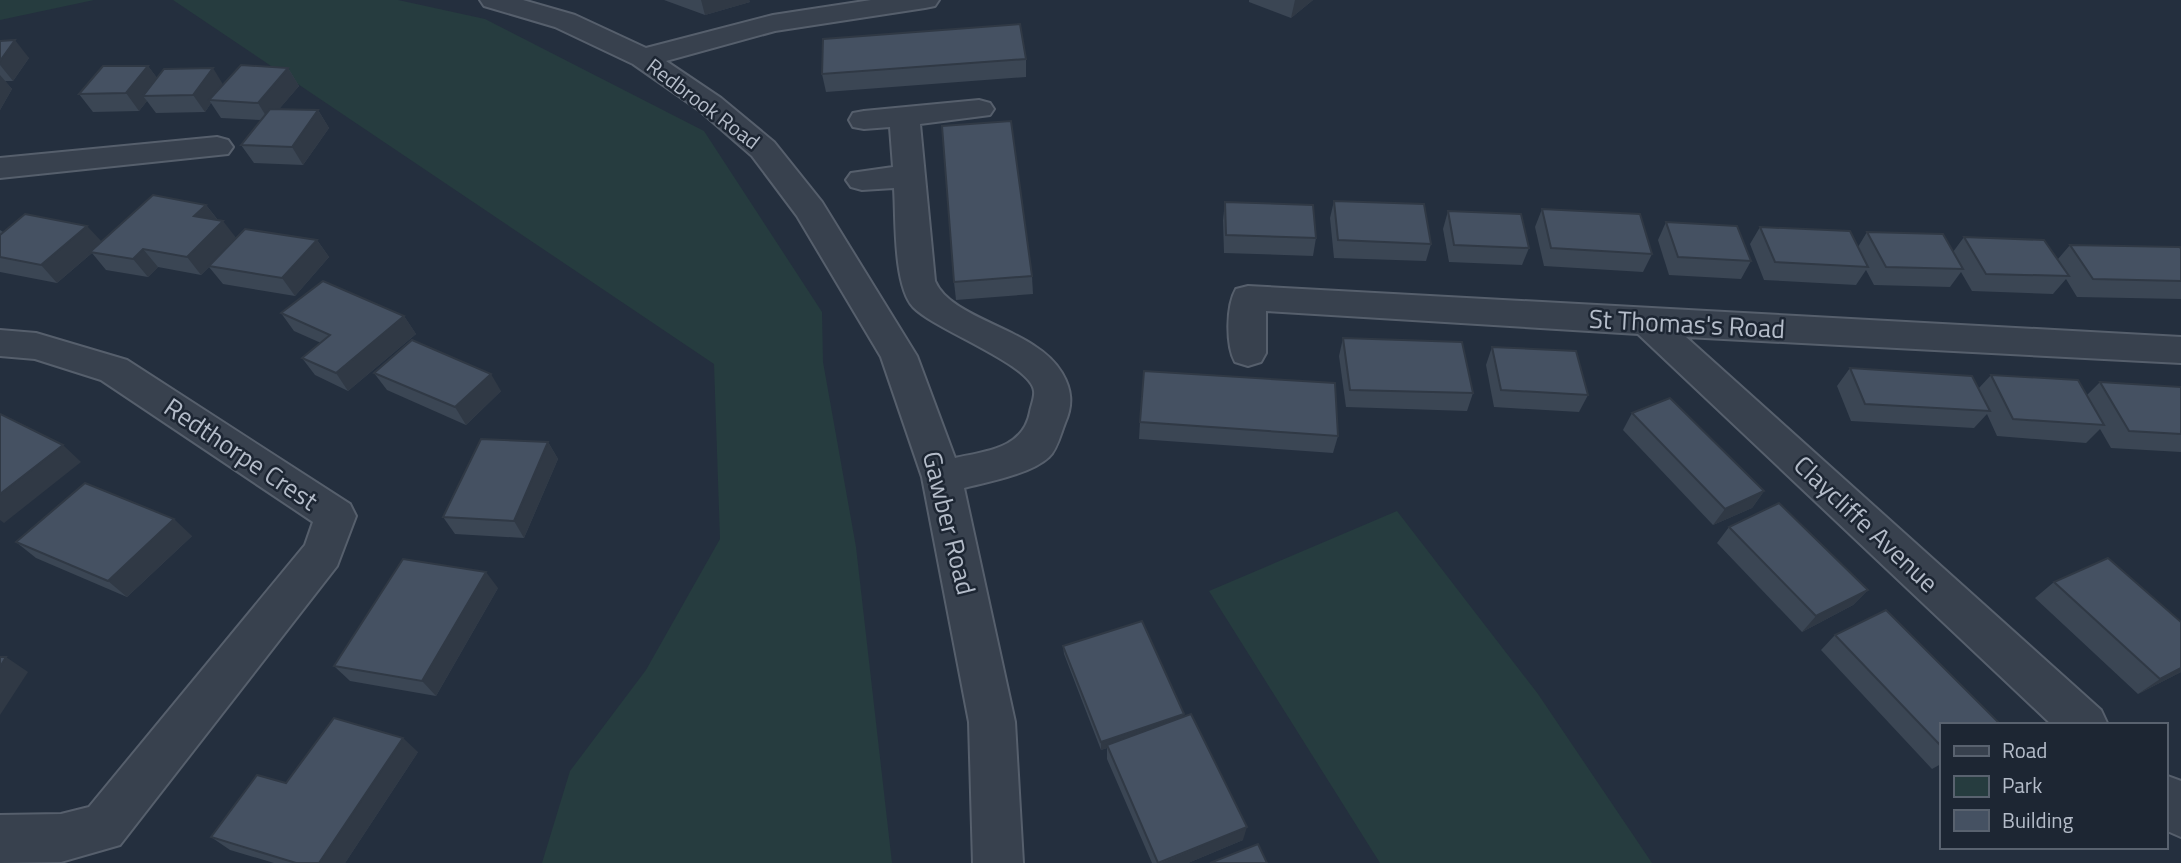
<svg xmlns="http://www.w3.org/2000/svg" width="2181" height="863" viewBox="0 0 2181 863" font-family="'Titillium Web',sans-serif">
<rect width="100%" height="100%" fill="#242f3e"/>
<g fill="#263c3f">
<path d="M0 0H94L0 20Z"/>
<path d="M173 0H398L485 19 704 131 822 312 823 362 856 547 892 863H542L570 771 646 670 720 539 714 364Z"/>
<path d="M1397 511 1538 694 1652 863H1380L1209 591Z"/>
</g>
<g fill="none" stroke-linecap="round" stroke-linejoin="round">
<defs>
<g id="minor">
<path d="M480 0H523L575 15 646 48 773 15 871 0H939L935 6 925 8 775 31 666 61 721 98 774 142 822 202 917 356 955 458C986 451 1023 449 1030 412 1031 406 1035 397 1034 391 1031 364 935 330 913 307 893 285 896 217 894 188L862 190 851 187 846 180 851 173 893 167 890 127 864 129 853 127 849 120 853 113 864 111 979 100 990 103 994 109 990 115 920 124 935 281C952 321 1036 328 1062 373 1072 390 1073 405 1065 423 1061 433 1057 450 1049 457 1031 474 988 482 964 488L1015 722 1023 863H973L969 722 922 477 881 357 797 216 752 156 699 110 633 64 555 27 484 6Z"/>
<path d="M217 137 228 140 233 147 228 154 0 178V158Z"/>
<path d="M1248 286 2181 337V363L1686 337 2101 710 2108 725H2052L1638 334 1266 311V353L1261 362 1248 366 1235 362C1226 346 1226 306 1236 289Z"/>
<path d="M0 330 36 333 127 360 350 504 356 516 337 566 120 845 61 862 0 863V815L61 814 89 807 305 545 313 522 101 380 35 359 0 356Z"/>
<path d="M2165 775 2181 781V837L2165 830Z"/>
</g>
</defs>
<use href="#minor" stroke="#565f6c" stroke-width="4"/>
<use href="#minor" fill="#38414e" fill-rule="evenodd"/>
</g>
<g fill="#3b4654">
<path d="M664 0H749L750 2 705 15Z"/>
<path d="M1249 0H1313L1291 18 1249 2Z"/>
<path d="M0 41 29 58 13 81H5L12 89 0 110Z"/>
<path d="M1026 59V77L826 92 822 74Z"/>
<path d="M148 66 157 78 224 85 288 68 299 86 279 109 318 110 329 128 303 165 254 163 241 145 261 120 221 118 211 103 205 112 156 113 147 101 139 111 93 112 79 94Z"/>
<path d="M1334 201 1431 244 1426 261 1334 258 1330 218Z"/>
<path d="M1225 202 1316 238 1313 256 1224 253 1223 220Z"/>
<path d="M206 205 218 220 236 238 317 240 329 257 295 296 223 284 209 267 201 275 158 267 148 277 106 270 92 253 57 283 0 272V230L3 232 101 242Z"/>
<path d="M1542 209 1652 254 1643 272 1544 266 1535 227Z"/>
<path d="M1448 211 1529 248 1522 265 1449 262 1443 229Z"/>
<path d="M1666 222 1751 261 1741 279 1669 275 1658 240Z"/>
<path d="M1760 227 1858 247 1867 232 1953 252 1964 237 2058 259 2070 245 2181 249V299L2077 297 2066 279 2053 294 1972 291 1961 272 1950 287 1874 285 1866 270 1856 285 1764 280 1750 244Z"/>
<path d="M1032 276 1033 294 956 300 954 282Z"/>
<path d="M281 313 404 316 416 334 348 391 315 375 302 358 321 343 294 331Z"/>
<path d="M1343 338 1473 393 1467 411 1346 407 1339 356Z"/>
<path d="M1492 347 1588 395 1579 412 1494 407 1486 365Z"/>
<path d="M1850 368 1978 389 1991 375 2086 396 2100 382 2181 387V452L2111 448 2100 429 2086 443 1997 436 1987 414 1974 428 1851 421 1837 386Z"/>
<path d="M374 373 501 391 466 425 387 390Z"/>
<path d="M1632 413 1764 491 1752 508 1713 525 1623 430Z"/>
<path d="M1140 422 1338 436 1333 453 1139 439Z"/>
<path d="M548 442 558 459 524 538 455 534 443 517Z"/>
<path d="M1729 527 1868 590 1853 605 1802 632 1717 543Z"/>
<path d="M192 536 127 597 36 558 16 542Z"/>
<path d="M2054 582 2181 622V672L2138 694 2035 598Z"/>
<path d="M498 588 436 696 350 681 334 666Z"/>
<path d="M1835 635 1941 725V764L1932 769 1821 650Z"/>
<path d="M1063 646 1184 717 1243 840 1188 863H1152L1107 759V748L1101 750 1064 654Z"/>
<path d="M418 752 345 863H274L230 850 211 837 286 783Z"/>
</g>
<g fill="#303945">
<path d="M701 0H749L750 2 705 15Z"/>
<path d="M1295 0H1313L1291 18Z"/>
<path d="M15 40 29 58 13 81 0 65V61Z"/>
<path d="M148 66 161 83 143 96 147 101 139 111 126 93Z"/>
<path d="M213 68 224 86 209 100 211 103 205 112 193 95Z"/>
<path d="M288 68 299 86 269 121 258 103Z"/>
<path d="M0 75 12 89 0 110Z"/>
<path d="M318 110 329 128 303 165 292 147Z"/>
<path d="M206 205 220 223 194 216Z"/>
<path d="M223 221 237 239 201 275 187 257Z"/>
<path d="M87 226 103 243 90 252 92 253 57 283 41 265Z"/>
<path d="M317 240 329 257 295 296 282 278Z"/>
<path d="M143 249 158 267 148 277 133 259Z"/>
<path d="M404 316 416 334 348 391 336 373Z"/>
<path d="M491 374 501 391 466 425 455 407Z"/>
<path d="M548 442 558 459 524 538 514 521Z"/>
<path d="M63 445 81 462 4 523 0 520V494Z"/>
<path d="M1764 491 1752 508 1713 525 1725 509Z"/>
<path d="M174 519 192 536 127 597 108 581Z"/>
<path d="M486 572 498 588 436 696 422 681Z"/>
<path d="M1868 590 1853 605 1802 632 1816 616Z"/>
<path d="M6 657 28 672 0 715V667Z"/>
<path d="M2181 668V672L2138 694 2160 679Z"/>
<path d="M1184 714 1183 722 1107 745V748L1101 750V742Z"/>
<path d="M403 738 418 752 345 863H319Z"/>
<path d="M1247 827 1243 840 1188 863H1161Z"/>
</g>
<g fill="#455162" stroke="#303945" stroke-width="2">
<path d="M1020 24 1026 59 822 74 823 39Z"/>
<path d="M15 40 0 61V41Z"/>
<path d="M241 65 288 68 258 103 209 100Z"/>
<path d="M103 66H148L126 93 79 94Z"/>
<path d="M213 68 193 95 143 96 164 69Z"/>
<path d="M270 109 318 110 292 147 241 145Z"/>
<path d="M1011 121 1032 276 954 282 942 126Z"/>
<path d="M153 195 206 205 194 216 223 221 187 257 143 249 133 259 90 252Z"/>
<path d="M1334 201 1424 204 1431 244 1338 240Z"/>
<path d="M1225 202 1313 205 1316 238 1226 235Z"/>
<path d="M1542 209 1640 214 1652 254 1551 248Z"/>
<path d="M1448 211 1521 214 1529 248 1454 245Z"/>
<path d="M25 214 87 226 41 265 0 257V235Z"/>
<path d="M1666 222 1737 226 1751 261 1678 257Z"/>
<path d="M1760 227 1850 231 1868 267 1775 262Z"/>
<path d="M245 229 317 240 282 278 209 266Z"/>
<path d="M1867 232 1943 234 1963 269 1886 267Z"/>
<path d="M1964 237 2044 240 2069 276 1986 274Z"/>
<path d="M2070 245 2180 247 2181 249V281L2093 279Z"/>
<path d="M323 281 404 316 336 373 302 358 330 335 281 313Z"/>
<path d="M1343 338 1462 342 1473 393 1350 390Z"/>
<path d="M412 340 491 374 455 407 374 373Z"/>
<path d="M1492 347 1576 351 1588 395 1501 390Z"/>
<path d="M1850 368 1972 376 1990 411 1865 404Z"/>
<path d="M1144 371 1335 383 1338 436 1140 422Z"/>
<path d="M1991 375 2078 380 2104 425 2013 419Z"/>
<path d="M2100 382 2181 387V434L2129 431Z"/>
<path d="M1670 398 1764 491 1725 509 1632 413Z"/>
<path d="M0 414 63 445 0 494Z"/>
<path d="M481 439 548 442 514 521 443 517Z"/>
<path d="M85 483 174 519 108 581 16 542Z"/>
<path d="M1779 503 1868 590 1816 616 1729 527Z"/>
<path d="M2108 558 2181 622V668L2160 679 2054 582Z"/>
<path d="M403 559 486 572 422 681 334 666Z"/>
<path d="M1886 610 2001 725H1941V746L1835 635Z"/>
<path d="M1142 621 1184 714 1101 742 1063 646Z"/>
<path d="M0 657H6L0 667Z"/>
<path d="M1191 714 1247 827 1158 863 1107 745Z"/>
<path d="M334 718 403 738 319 863H296L211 837 257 775 286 783Z"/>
<path d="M1258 844 1267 863H1210Z"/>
</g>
<g text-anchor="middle" stroke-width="5" stroke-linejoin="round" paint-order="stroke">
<g font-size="21" fill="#b4bcc9" stroke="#1d2633">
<text transform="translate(703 104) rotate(37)" y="7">Redbrook Road</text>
</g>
<g font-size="26" fill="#b4bcc9" stroke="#1d2633">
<text transform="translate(1687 324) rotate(3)" y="9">St Thomas's Road</text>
<text transform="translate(241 454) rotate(34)" y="9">Redthorpe Crest</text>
<text transform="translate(949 523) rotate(76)" y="9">Gawber Road</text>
<text transform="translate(1866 524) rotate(43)" y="9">Claycliffe Avenue</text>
</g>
</g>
<rect x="1940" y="723" width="228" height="126" fill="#1d2633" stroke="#59626f" stroke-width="2"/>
<rect x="1954" y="746" width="35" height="10" fill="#38414e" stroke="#59626f" stroke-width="2"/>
<text x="2002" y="758" font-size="21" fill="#b4bcc9">Road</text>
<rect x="1954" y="776" width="35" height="21" fill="#263c3f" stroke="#59626f" stroke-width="2"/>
<text x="2002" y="793" font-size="21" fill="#b4bcc9">Park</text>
<rect x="1954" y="810" width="35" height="21" fill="#455162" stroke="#59626f" stroke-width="2"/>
<text x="2002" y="828" font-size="21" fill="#b4bcc9">Building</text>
</svg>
